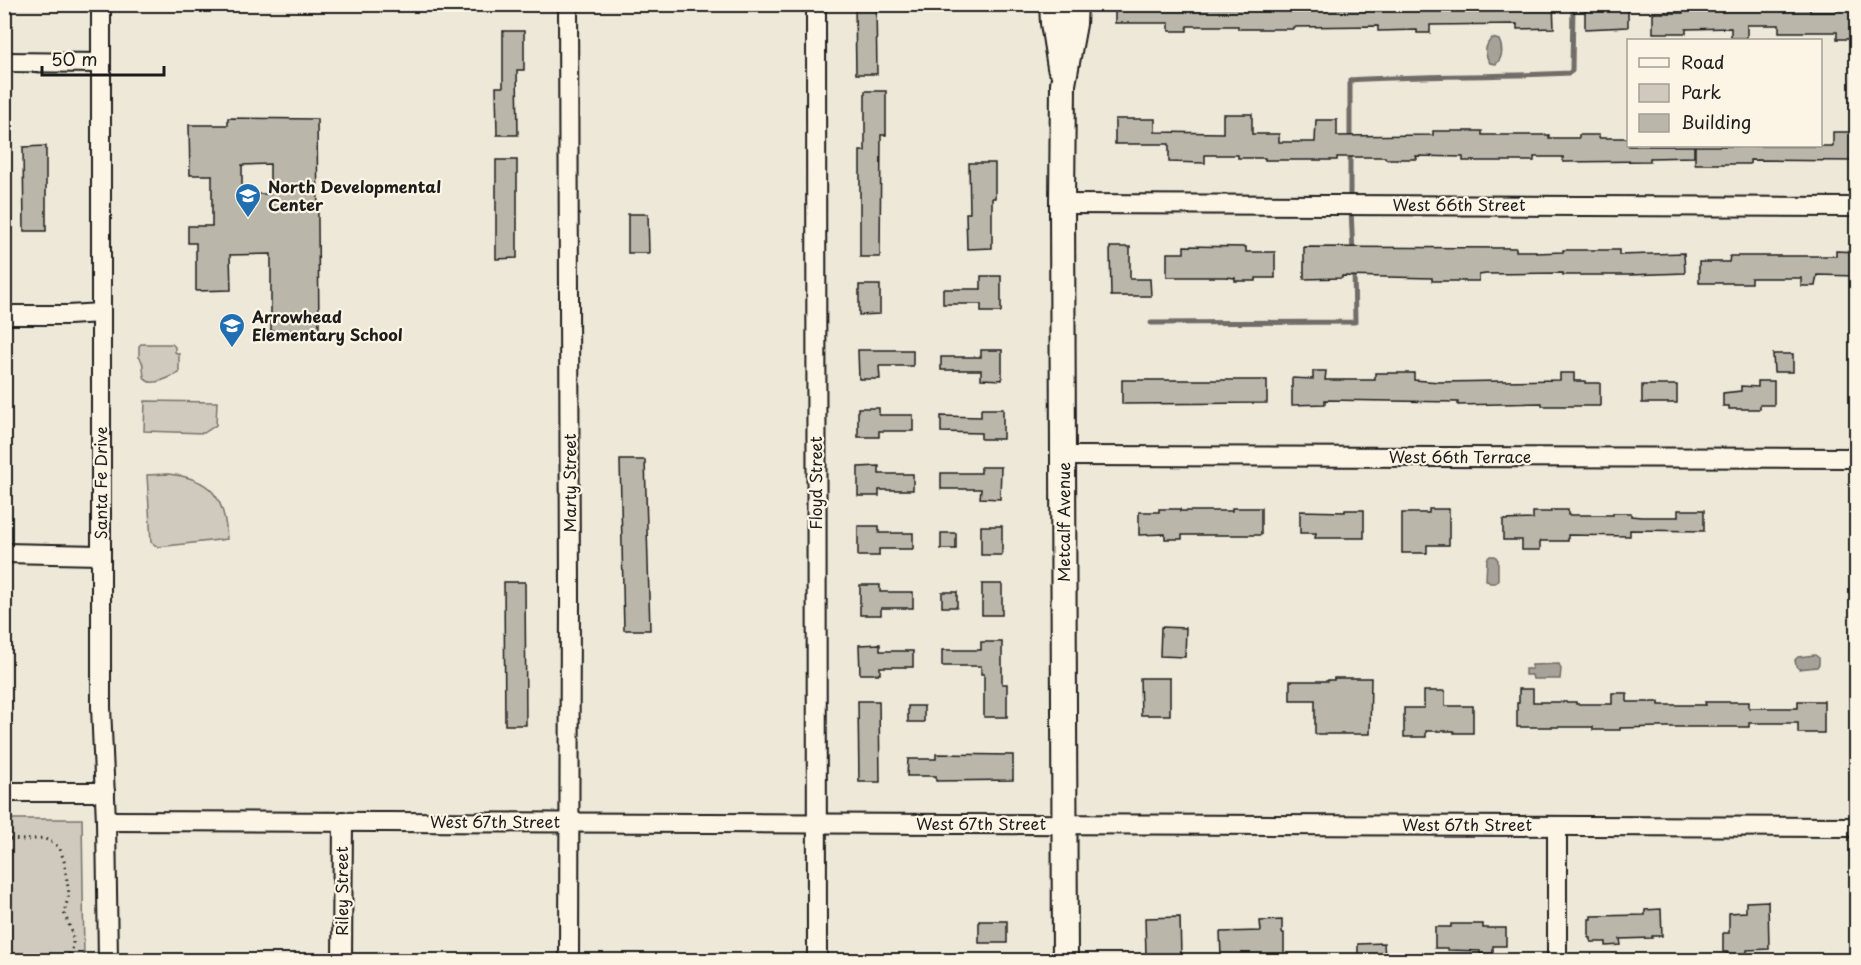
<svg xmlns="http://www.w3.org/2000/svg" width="1861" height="965" viewBox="0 0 1861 965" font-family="'Playpen Sans',sans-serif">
<rect width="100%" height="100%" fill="#eee8d9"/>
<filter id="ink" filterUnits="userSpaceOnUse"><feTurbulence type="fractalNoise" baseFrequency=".0167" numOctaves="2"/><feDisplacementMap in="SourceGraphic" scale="12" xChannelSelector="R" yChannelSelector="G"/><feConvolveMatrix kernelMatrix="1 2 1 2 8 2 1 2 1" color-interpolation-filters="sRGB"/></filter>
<g filter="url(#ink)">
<g fill="#cfcabd" stroke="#76736c" stroke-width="1.5">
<path d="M141 344H172L175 347V352L179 354V373C170 377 147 390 144 376 142 368 145 363 139 357V346Z"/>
<path d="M145 401 217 402 216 425 204 433 144 431Z"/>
<path d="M168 474C211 478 225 497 227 539L158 547 151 542 147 475Z"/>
<path d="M5 819H82L84 960H5Z"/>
</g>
<g fill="#a7a299" stroke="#6f6c67" stroke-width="1.5">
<path d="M1492 38 1499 40C1503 48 1503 58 1496 64L1490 63C1484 54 1485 45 1492 38Z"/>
<path d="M1490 556H1495L1498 560V581L1495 583H1490L1486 580 1487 559Z"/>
<path d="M1815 655 1819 658V664L1817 667 1799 669 1796 666 1795 660 1798 657Z"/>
<path d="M1559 664 1561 669 1560 679H1533L1532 675H1525V669H1532V665Z"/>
</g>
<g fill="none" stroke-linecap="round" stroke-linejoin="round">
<g stroke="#6f6c67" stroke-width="5">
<path d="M1350 140V80C1423 75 1496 77 1569 73L1572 71 1573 4"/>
<path d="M1350 150V200"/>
<path d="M1351 210 1353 254"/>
<path d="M1151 323 1355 322 1354 270"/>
</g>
</g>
<g fill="#bab6aa" stroke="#1c1c1c" stroke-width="1.5" fill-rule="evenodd">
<path d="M855 4H876L877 74H856Z"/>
<path d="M1115 4 1238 7V4H1270V8L1360 7V9L1395 8V4H1430V7L1473 6 1477 11 1517 10V5L1553 4 1554 28 1517 29V24L1430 25V33H1417V30L1378 31V26L1293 27V29H1238V26H1187V31H1169V23H1115Z"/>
<path d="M1585 4 1628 5V27L1585 29Z"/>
<path d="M1810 4V12H1837V6H1857V39H1837V32H1779V25H1747V38H1731V28L1686 29V33H1653V13H1683V8H1711L1710 5Z"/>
<path d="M503 31H524V70H517L518 135H497L496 87H503Z"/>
<path d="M865 91H886V135H881L880 257H860V151H865Z"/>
<path d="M1223 114H1252V134H1279V142H1315L1316 120H1337V136L1433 135V131H1482V135H1549V138H1579V135H1599V138H1629V146H1694V157L1650 158V161L1563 162V157H1534V161H1463V157L1416 156 1417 159H1386L1385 157H1337V160H1265V158H1238V155H1205V163L1169 162V144H1115V119H1155V132L1223 133Z"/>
<path d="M228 118 317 119 319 330 271 331V254L230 255 231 290 196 291V243H188V226H212V175H190L189 125H228ZM270 164V194H242V165Z"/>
<path d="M1833 132H1857V155H1855V161L1750 160V164H1695V146H1833Z"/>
<path d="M46 146V231H24L23 147Z"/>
<path d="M496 160H517V258L496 259Z"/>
<path d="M969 163H995V198H992V248L967 249 966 213H970Z"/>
<path d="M628 214H648L649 253H628Z"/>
<path d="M1184 246 1246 247V252H1275V278H1256V281H1235V278L1226 277H1167V253H1184Z"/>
<path d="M1110 247H1130V279H1150L1151 296H1111Z"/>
<path d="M1304 247 1516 248V251H1536V253L1563 252V250H1619V255L1684 253 1685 273 1629 275H1563V273L1486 274 1479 275V281H1432V278L1342 276V278L1304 279Z"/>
<path d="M1836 251 1857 252V276L1817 275 1815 286H1801V278H1751V283H1699V262H1729L1730 256H1836Z"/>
<path d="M981 276H1001V312H981V304H943V289H981Z"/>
<path d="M859 285H880V314L859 315Z"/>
<path d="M858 350H913V366H879L880 379H859Z"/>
<path d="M981 350H1002V380L981 379V370H941V357H981Z"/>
<path d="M1773 354H1793V372H1774Z"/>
<path d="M1313 371H1326L1325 380H1375V373H1414V380L1440 382 1560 380V373H1574V381H1585V383H1600V406H1542V403L1458 405V402L1325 400V404L1292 405V378L1313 379Z"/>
<path d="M1122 380H1267V403L1122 404Z"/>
<path d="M1758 381H1774V405H1760V409H1729V406H1723V393L1741 391V386L1758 387Z"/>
<rect x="1642" y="385" width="35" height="18"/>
<path d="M858 408H879V415H913V431H879V437H858Z"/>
<path d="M981 409H1003V439H981V433L941 432V416L981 417Z"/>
<path d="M620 460H645L650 630H624Z"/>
<path d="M879 466V474H913V490H879V496H858V467Z"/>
<path d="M981 467H1001L1000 499 980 498 981 489H941V473H981Z"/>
<path d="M1232 508H1261V535H1182V539H1165V534L1139 535V512H1159V509H1180V511H1232Z"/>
<path d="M1429 509H1449V545H1427V553H1402V513H1429Z"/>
<path d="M1345 510H1364V538H1315L1316 533H1300V511L1345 512Z"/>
<path d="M1551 510H1568V515H1613V513H1631V516L1641 517H1678V510H1704V531L1630 530V536L1568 535V541H1540V550H1522V540H1503V520L1533 519V512H1551Z"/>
<path d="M858 526H879V533H913V549H879V556H858Z"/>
<rect x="981" y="526" width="21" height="29"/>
<rect x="941" y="533" width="15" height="16"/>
<path d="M504 582H525L526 725H505Z"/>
<rect x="982" y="584" width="20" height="31"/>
<path d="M860 585H880V592H913V608H881V615H860Z"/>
<rect x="942" y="592" width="15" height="15"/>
<path d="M1161 627 1186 628 1185 657 1160 656Z"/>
<path d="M981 642H1002V684H1007V717H984V674H981V666H942V650H981Z"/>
<path d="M880 644V651H913V667H880V674H860L859 645Z"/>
<path d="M1140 678H1170V715H1141Z"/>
<path d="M1334 678H1371L1370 734H1315V700H1290V681H1328V680H1334Z"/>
<path d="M1519 689H1533V702H1576V704H1612V693H1627V702H1659V705H1706L1705 702H1749V708H1798V701H1824V733H1798V723H1749V727H1659L1620 728V730H1593V727H1517V703H1519Z"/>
<path d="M1424 691H1445V706H1473V733H1454V731H1426V737H1404V708H1424Z"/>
<path d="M858 701H879L880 782H859Z"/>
<rect x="908" y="706" width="16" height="16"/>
<path d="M936 754 1013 755V780L936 781V776H907L908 759H936Z"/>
<path d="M1768 901 1769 949 1747 950V959H1727V952H1723V933H1729V913L1746 912V902Z"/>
<path d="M1661 909 1662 936H1652V938L1620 939 1621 945 1606 946V942H1591V938H1589V919H1591V916L1645 915V910Z"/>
<path d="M1180 917 1181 955 1146 956 1145 918Z"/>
<path d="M1282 920V933H1284V956H1221L1220 932 1261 931 1260 921Z"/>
<rect x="979" y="921" width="28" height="22"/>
<path d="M1451 924H1483V928H1506V946H1493V954H1480V951L1448 950V948H1435V927H1451Z"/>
<path d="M1384 943 1385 960H1358V944Z"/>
</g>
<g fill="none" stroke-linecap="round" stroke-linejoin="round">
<defs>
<g id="minor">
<path d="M101 4V707L106 821 108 960"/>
<path d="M568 4 570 593 569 960"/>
<path d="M816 4 817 960"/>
<path d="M4 62 101 63"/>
<path d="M1062 204 1856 207"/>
<path d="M4 315H68L101 313"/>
<path d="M1064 456 1856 458"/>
<path d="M4 553 100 555"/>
<path d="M4 792H105"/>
<path d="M106 821 1856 827"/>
<path d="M1557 826V960"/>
<path d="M342 960 343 821"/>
</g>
<g id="major">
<path d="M1052 4 1053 23 1060 67"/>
<path d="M1065 960 1062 204 1063 84 1074 24 1075 4"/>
</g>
</defs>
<use href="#minor" stroke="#1c1c1c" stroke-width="22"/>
<use href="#major" stroke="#1c1c1c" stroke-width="28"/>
<path stroke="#1c1c1c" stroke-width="3" stroke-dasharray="1.5 4.5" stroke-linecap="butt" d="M4 839 26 840 43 838 55 844 60 849 64 861 69 894 64 913 72 932 73 939V947L66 960"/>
<use href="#minor" stroke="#fcf5e5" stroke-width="18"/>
<use href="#major" stroke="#fcf5e5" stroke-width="24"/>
</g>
</g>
<defs>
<symbol id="school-pin" viewBox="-11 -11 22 30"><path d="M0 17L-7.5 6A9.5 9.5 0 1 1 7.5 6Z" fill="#1f6fb2" stroke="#fcf5e5"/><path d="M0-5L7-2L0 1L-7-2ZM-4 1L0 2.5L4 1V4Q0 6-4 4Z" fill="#fff"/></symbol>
</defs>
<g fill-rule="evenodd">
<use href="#school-pin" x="233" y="181" width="30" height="40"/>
<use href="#school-pin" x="217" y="311" width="30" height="40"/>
</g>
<g text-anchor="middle" stroke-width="4.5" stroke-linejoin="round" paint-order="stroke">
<g font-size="16" font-weight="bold" fill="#1c1c1c" stroke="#fcf5e5" text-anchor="start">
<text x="268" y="193">North Developmental<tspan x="268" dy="18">Center</tspan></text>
<text x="252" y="323">Arrowhead<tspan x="252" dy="18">Elementary School</tspan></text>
</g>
<g font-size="16" fill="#1c1c1c" stroke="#fcf5e5">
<text x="1459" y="211">West 66th Street</text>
<text x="1460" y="463">West 66th Terrace</text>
<text transform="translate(101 483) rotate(-90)" y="6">Santa Fe Drive</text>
<text transform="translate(570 483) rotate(-90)" y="6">Marty Street</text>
<text transform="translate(816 483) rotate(-90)" y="6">Floyd Street</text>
<text transform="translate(1064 522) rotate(-90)" y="6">Metcalf Avenue</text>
<text x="495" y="828">West 67th Street</text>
<text x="981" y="830">West 67th Street</text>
<text x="1467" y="831">West 67th Street</text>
<text transform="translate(342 891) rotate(-90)" y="6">Riley Street</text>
</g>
</g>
<rect width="1861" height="965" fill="none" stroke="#fcf5e5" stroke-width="24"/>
<rect x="12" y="12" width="1837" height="941" fill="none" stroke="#1c1c1c" stroke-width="2" filter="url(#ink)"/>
<rect x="1627" y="39" width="195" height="108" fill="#fcf5e5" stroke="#a29e95" stroke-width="1.5"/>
<rect x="1639" y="58" width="30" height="9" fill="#fcf5e5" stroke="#a29e95" stroke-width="1.5"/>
<text x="1681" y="69" font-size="18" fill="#1c1c1c">Road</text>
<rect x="1639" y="84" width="30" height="18" fill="#cfcabd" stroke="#a29e95" stroke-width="1.5"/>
<text x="1681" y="99" font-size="18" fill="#1c1c1c">Park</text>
<rect x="1639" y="114" width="30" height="18" fill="#bab6aa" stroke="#a29e95" stroke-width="1.5"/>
<text x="1681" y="129" font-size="18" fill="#1c1c1c">Building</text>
<path d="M42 66v9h122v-9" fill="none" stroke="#1c1c1c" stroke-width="3"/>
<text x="51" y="66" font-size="18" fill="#1c1c1c" stroke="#fcf5e5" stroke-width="4.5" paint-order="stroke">50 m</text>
</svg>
